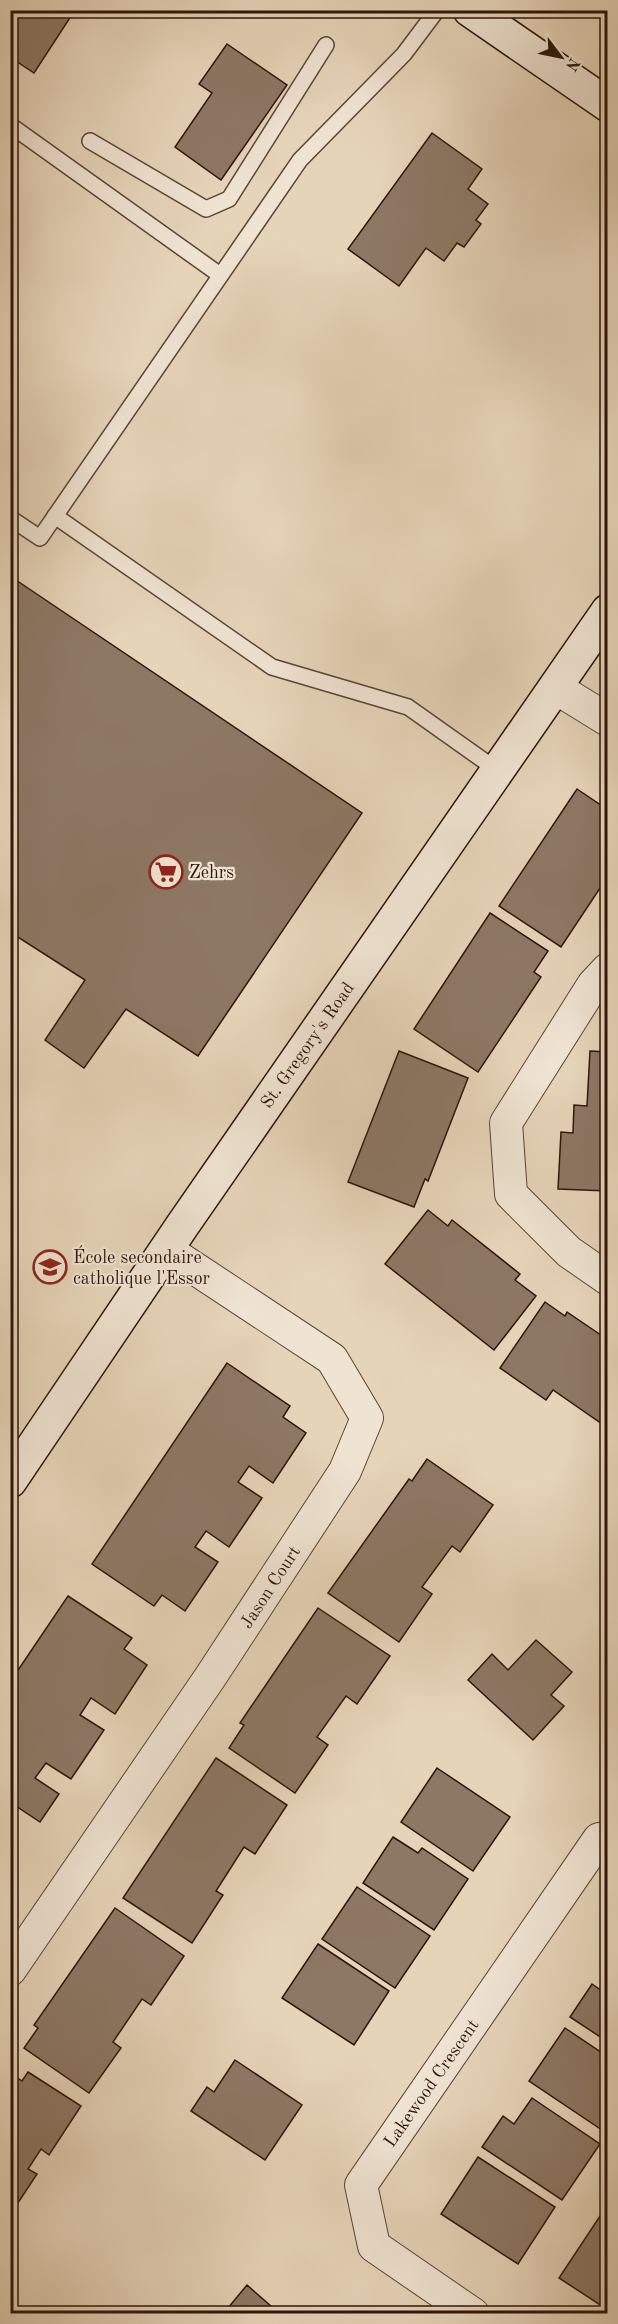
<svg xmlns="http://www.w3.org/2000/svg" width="618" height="2324" viewBox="0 0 618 2324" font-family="'Old Standard TT',serif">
<rect width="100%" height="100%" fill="#e6d4b9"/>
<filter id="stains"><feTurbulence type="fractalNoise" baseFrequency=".00333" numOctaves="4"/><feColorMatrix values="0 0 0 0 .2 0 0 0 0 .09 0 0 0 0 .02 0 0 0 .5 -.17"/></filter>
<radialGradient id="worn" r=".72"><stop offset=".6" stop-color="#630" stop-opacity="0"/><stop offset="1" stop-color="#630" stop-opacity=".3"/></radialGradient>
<g fill="#8d7865" stroke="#2d1509" stroke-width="1.5">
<path d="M10 10H75L34 73 10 57Z"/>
<path d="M227 44 287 85 221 180 175 147 212 93 199 84Z"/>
<path d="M432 133 482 169 468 189 488 204 476 220 481 224 464 247 457 243 444 261 426 248 399 286 348 249Z"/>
<path d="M10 576 362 813 198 1056 126 1009 84 1068 45 1040 85 980 10 932Z"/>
<path d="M577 789 608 810V876L561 947 499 906Z"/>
<path d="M490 913 548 951 534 972 541 977 478 1072 414 1029Z"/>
<path d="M399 1051 468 1078 428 1181 425 1179 414 1207 348 1182Z"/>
<path d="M590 1051 608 1052V1191L558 1189 561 1132 573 1133 574 1105 587 1106Z"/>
<path d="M428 1210 448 1226 452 1220 520 1274 515 1280 536 1296 494 1350 385 1264Z"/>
<path d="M545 1302 565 1316 567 1312 608 1340V1428L553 1390 546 1400 500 1368Z"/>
<path d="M227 1363 290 1406 283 1417 306 1433 273 1483 249 1466 238 1482 262 1498 229 1547 206 1531 195 1547 218 1562 185 1611 162 1595 154 1606 92 1564Z"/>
<path d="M427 1459 493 1505 460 1552 452 1546 422 1587 432 1594 399 1642 328 1593 409 1479 412 1481Z"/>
<path d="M68 1596 132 1638 124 1649 147 1665 115 1714 91 1698 80 1715 104 1730 71 1779 46 1763 35 1778 59 1794 40 1822 10 1802V1682Z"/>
<path d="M318 1608 390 1656 357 1704 346 1696 317 1737 328 1745 295 1793 229 1748 244 1725 240 1723Z"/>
<path d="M536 1640 572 1672 551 1695 564 1706 533 1740 468 1680 492 1654 508 1670Z"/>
<path d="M216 1758 287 1805 255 1854 244 1847 216 1891 223 1895 192 1943 123 1898Z"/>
<path d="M437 1768 510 1817 473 1871 401 1822Z"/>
<path d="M393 1837 418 1853 422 1848 468 1879 434 1930 363 1883Z"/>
<path d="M357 1887 430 1936 395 1988 322 1939Z"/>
<path d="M115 1908 184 1956 151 2005 142 1999 113 2042 121 2048 89 2093 24 2048 38 2028 34 2025Z"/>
<path d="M318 1944 389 1991 354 2045 282 1998Z"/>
<path d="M592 1984 605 1993 608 1990V2042L570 2017Z"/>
<path d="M565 2028 608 2057V2128L605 2132 529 2081Z"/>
<path d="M235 2060 302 2105 265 2160 191 2111 207 2087 214 2092Z"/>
<path d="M28 2072 81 2106 49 2155 41 2149 28 2169 37 2174 10 2215V2073L22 2081Z"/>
<path d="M532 2098 600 2144 562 2200 482 2147 503 2116 514 2124Z"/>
<path d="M478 2157 555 2207 518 2264 441 2214Z"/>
<path d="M608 2204V2310L559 2278Z"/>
<path d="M247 2285 280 2314H223Z"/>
</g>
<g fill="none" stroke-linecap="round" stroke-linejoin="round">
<defs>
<g id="lane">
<path d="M10 125 220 275"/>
<path d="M90 141 206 209 229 199 326 45"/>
<path d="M55 516 272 667 408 707 497 770"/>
<path d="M10 518 40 538 300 160 404 54 437 10"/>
</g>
<g id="street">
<path d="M556 688 608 720"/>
<path d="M608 969 593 985 506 1123 511 1194 569 1252 608 1279"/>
<path d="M10 1970 211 1676 345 1471 367 1418 332 1359 167 1250"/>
<path d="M473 2314 374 2246 361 2185 599 1839 608 1837"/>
</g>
<g id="secondary">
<path d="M470 10 608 105"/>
<path d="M10 1481 182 1226 608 611"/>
</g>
</defs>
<use href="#lane" stroke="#5b4535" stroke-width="18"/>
<use href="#street" stroke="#5b4535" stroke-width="34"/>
<use href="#secondary" stroke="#2d1509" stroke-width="36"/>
<use href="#lane" stroke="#efe3d2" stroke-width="15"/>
<use href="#street" stroke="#efe3d2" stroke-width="32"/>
<use href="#secondary" stroke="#efe3d2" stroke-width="33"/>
</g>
<defs>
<symbol id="supermarket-ring" viewBox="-11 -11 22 22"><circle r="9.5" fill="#efe3d2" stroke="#8f2418" stroke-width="1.5"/><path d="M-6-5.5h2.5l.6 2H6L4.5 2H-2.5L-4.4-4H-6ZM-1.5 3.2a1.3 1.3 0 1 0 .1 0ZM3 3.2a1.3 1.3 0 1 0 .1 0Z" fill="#8f2418"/></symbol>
<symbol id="school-ring" viewBox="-11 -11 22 22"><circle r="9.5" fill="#efe3d2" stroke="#8f2418" stroke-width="1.5"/><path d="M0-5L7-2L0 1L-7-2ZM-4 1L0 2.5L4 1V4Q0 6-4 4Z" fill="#8f2418"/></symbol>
</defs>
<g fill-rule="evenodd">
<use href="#supermarket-ring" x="147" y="853" width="38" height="38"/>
<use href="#school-ring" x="31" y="1248" width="38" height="38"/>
</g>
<g text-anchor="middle" stroke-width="4.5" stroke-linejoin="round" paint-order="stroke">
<g font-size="18" fill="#2d1509" stroke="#efe3d2" text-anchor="start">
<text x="189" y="878">Zehrs</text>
<text x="73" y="1263">École secondaire<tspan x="73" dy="21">catholique l'Essor</tspan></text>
</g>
<g font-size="18" fill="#2d1509" stroke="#efe3d2">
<text transform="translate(307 1045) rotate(-55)" y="6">St. Gregory's Road</text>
<text transform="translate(270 1587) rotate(-57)" y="6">Jason Court</text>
<text transform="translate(431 2083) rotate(-55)" y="6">Lakewood Crescent</text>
</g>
</g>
<rect width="618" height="2324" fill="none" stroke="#e6d4b9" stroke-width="36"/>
<rect x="12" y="12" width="594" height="2300" fill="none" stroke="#2d1509" stroke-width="3"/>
<rect x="18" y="18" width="582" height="2288" fill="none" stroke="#2d1509" stroke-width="1.5"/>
<g transform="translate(561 57) rotate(122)" stroke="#efe3d2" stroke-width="4.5" paint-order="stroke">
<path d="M0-4.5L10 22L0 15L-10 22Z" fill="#2d1509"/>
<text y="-9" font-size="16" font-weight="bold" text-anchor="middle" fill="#2d1509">N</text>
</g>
<rect width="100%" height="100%" filter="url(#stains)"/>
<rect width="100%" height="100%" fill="url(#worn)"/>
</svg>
